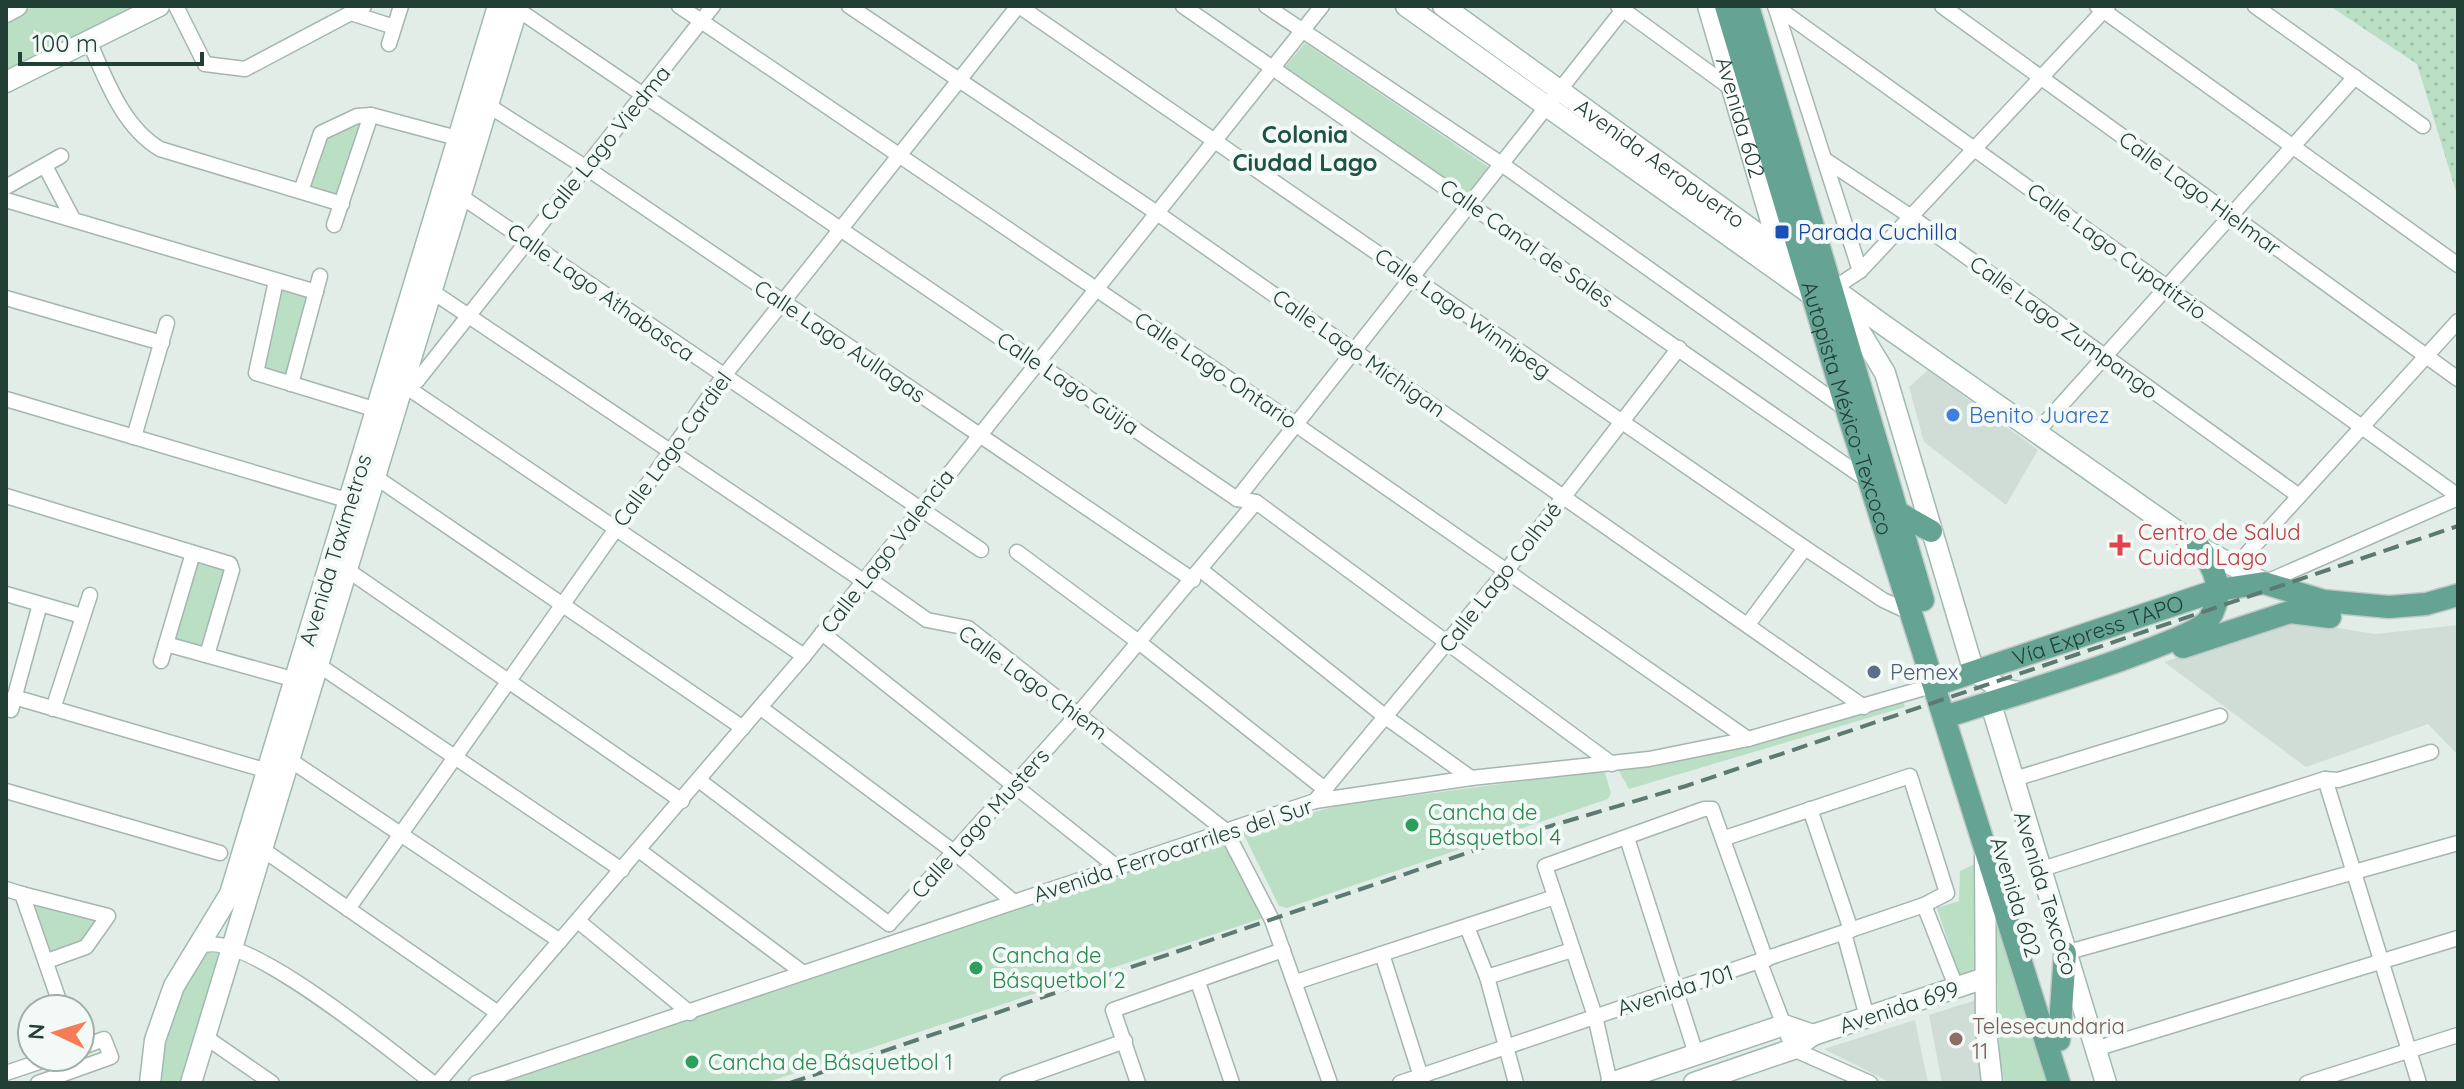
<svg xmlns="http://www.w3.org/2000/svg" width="2464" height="1089" viewBox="0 0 2464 1089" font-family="Quicksand,sans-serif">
<defs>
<pattern id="grass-dots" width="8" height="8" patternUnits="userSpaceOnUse" patternTransform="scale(2)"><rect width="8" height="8" fill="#bbdfc4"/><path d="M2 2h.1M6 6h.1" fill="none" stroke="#a0c0a9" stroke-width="1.8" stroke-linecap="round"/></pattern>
</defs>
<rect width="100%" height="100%" fill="#e2ede8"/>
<g fill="#d0ddd7">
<path d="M1928 370 2038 450 2006 505 1924 442 1909 387Z"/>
<path d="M2290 620 2375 634 2458 625V755L2428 724 2306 767 2164 662Z"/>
<path d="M1976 1000 1983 1083H1942L1929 1015Z"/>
<path d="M1915 1020 1928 1083H1891L1824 1049Z"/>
</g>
<path fill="url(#grass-dots)" d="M2330 6H2458V198L2417 64Z"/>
<g fill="#bbdfc4">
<path d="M35 6H143L6 72V20Z"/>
<path d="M1305 43 1490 168 1467 194 1284 68Z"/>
<path d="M361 119 363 127 340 196 307 188 324 136Z"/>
<path d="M281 289 309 297 286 376 260 367Z"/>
<path d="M199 558 227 566 203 646 197 651 171 644 193 562Z"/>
<path d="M1903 701 1905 707 1629 789 1619 771 1621 767C1718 753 1809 728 1903 701Z"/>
<path d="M1597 771 1605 773 1611 793 1608 799 1287 908 1279 906 1244 835 1248 830 1336 806Z"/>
<path d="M1225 837 1263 918 765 1083H499Z"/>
<path d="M1981 861 1978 962 1972 971 1959 975 1937 908 1959 901 1960 871Z"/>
<path d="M28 901 97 921 81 942 48 956Z"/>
<path d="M1995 902 2054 1083H2005L2000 1066Z"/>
<path d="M218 950 223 959 185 1083H158L161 1037 200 952Z"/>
</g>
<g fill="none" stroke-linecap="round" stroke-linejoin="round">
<defs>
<g id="street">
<path d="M176 6 205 64 245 69 364 6"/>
<path d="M679 6 1295 424 1748 739"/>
<path d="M849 6 1157 213 1864 707"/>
<path d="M1019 6 1805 548 1883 600 1911 613"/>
<path d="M1183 6 1870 482"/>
<path d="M1266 6 1503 165 1847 410"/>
<path d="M1618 6 1732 89"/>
<path d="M1775 6 2458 496"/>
<path d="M1775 6 1860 271"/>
<path d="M1942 6 2458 379"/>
<path d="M2097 6 2458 265"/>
<path d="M2255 6 2423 126"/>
<path d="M517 9 1237 499 1256 502 1612 764"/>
<path d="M351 13 394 27"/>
<path d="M89 41C106 80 123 127 160 149L342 204"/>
<path d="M389 44 401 6"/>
<path d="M486 104 585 167 1193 580"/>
<path d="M1827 161 1910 216 2299 496"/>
<path d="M45 166 73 219"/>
<path d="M6 187 61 156"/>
<path d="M301 191 321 133 357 116 371 115 457 138"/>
<path d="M459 195 981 550"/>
<path d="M6 200 316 292"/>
<path d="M334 225 371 115"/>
<path d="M276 281 256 373 377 410"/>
<path d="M1833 289 1860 271 2108 6"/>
<path d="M430 290 862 580 876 584 927 620 968 628 1226 831 1272 920 1330 1083"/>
<path d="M6 298 162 343"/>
<path d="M291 384 320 276"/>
<path d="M402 384 417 381 713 6"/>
<path d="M402 384 804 656"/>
<path d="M6 399 350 501"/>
<path d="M2037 432 2355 77"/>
<path d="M134 437 167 323"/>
<path d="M374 476 743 728"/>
<path d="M6 496 230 564 232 570 207 655"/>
<path d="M1237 499 1626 6"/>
<path d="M1017 552 1140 643 1326 790"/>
<path d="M2234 568 2458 321"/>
<path d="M346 569 682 801"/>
<path d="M1201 570 1387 718 1471 778"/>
<path d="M2264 583 2458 498"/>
<path d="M6 594 82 616"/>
<path d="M1749 623 1805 548"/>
<path d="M822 633 1118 868"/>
<path d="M166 644 296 680"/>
<path d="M161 661 193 553"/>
<path d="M317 664 622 870"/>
<path d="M14 697 268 771"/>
<path d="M761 708 954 852 1014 902"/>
<path d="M53 709 90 595"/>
<path d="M11 710 40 604"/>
<path d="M290 760 560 941"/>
<path d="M2325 779 2419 1083"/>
<path d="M2011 780 2220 716"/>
<path d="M700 781 889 924"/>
<path d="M6 791 220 853"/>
<path d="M1315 801 1507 570 1679 348"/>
<path d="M1810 809 1851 930"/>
<path d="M1627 838 1696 1054"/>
<path d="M262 849 498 1013"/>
<path d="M640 851 802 972"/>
<path d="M2039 870 2325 779 2338 780 2431 752"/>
<path d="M6 889 22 894 62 1009"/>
<path d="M22 894 108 916 86 947 47 961"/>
<path d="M1924 905 1957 989"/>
<path d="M348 909 723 377 1018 6"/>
<path d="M578 921 690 1013"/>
<path d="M889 924 1079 713 1256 502"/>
<path d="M1467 927 1487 977 1516 1083"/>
<path d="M1844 933 1867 1017"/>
<path d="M198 948C235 920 398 1057 433 1083"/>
<path d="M2065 953 2458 843"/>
<path d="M1382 954 1423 1083"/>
<path d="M1760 963 1793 1049 1870 1083"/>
<path d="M1487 977 1572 950"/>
<path d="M1198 982 1232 1083"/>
<path d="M1296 982 1555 897"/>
<path d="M204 1036 272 1083"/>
<path d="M2095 1049 2458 938"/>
<path d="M6 1073 54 1057"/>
<path d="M38 1083 111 1057 104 1039 80 1048"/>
<path d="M438 1083 804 656 1322 6"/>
<path d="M476 1083 1315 801 1471 778 1649 759 1748 739 1935 685"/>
<path d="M1007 1083 1125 1041"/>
<path d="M1138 1083 1113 1010 1283 950"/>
<path d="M1400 1083 1924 905 1947 893 1910 776 1725 838"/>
<path d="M1610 1083 1595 1016 1545 866 1704 809H1712L1766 960"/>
<path d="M2307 1083 2458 1035"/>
</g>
<g id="secondary">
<path d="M1406 6 1857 327 1885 373 1974 672 2002 689 2019 692"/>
<path id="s1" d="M1443 6 1885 326 2198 546 2264 583"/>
<path id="s2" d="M1708 6 1771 221 1788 248"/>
<path d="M6 12 17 6"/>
<path d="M6 82 159 6"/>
<path d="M1990 701 2106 1083"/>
<path d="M1985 857 1986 1030 1992 1083"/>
<path d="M150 1083 155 1040 174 986 230 894 498 6"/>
<path d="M191 1083 518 6"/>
<path d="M1611 1083 1784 1025 1813 1035"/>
<path d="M1694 1083 1793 1049 1813 1035 1985 978"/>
</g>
<g id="primary">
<path id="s3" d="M1726 6 1847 410 2059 1083"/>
<path d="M1748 6 1923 600"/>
<path d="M1895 511 1931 531"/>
<path d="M2183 647 2290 612 2330 617"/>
<path id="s4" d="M1935 685 2218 590 2264 583 2324 601 2389 607 2426 604 2458 595"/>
<path d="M1945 717C1986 703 2193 643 2209 619 2226 592 2215 568 2198 546"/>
<path d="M2059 1040 2065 953"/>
</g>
</defs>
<use href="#street" stroke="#a5b5af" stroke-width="17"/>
<use href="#secondary" stroke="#a0b9b0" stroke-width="23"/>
<use href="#primary" stroke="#c1c9c7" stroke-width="25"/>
<use href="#street" stroke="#fff" stroke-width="14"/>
<use href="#secondary" stroke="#fff" stroke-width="20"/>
<use href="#primary" stroke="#65a493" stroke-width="22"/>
<path stroke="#5c7a72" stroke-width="4" stroke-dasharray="16 8" stroke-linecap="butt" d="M790 1083 1520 835 1686 786 2458 526"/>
</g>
<rect fill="#1a4fb4" stroke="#f3f9f6" stroke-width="3" x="1774" y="224" width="16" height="16" rx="4"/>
<circle fill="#3f7fe0" stroke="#f3f9f6" stroke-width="3" cx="1953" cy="415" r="8"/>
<path fill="#e0444e" stroke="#f3f9f6" stroke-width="3" d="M2116 533h8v8h8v8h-8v8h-8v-8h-8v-8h8z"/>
<circle fill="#5c6f8a" stroke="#f3f9f6" stroke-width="3" cx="1874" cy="672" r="8"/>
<g fill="#2e9e5b" stroke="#f3f9f6" stroke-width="3">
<circle cx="1412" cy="825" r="8"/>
<circle cx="976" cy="968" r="8"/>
<circle cx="692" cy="1062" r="8"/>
</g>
<circle fill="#8d6e63" stroke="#f3f9f6" stroke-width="3" cx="1956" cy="1039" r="8"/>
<g text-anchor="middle" stroke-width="8" stroke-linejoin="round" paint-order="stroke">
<g font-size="22" fill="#223f36" stroke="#f3f9f6">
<text dy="8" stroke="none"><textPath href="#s2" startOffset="116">Avenida 602</textPath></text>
<text transform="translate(605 143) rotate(-51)" y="8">Calle Lago Viedma</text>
<text dy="8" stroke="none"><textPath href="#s1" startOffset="268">Avenida Aeropuerto</textPath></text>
<text transform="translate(2200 193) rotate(36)" y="8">Calle Lago Hielmar</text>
<text transform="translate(1527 243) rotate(35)" y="8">Calle Canal de Sales</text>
<text transform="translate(2117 251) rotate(36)" y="8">Calle Lago Cupatitzio</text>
<text transform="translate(601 292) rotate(35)" y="8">Calle Lago Athabasca</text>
<text transform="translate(1463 313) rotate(35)" y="8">Calle Lago Winnipeg</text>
<text transform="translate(2064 327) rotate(36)" y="8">Calle Lago Zumpango</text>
<text transform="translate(840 341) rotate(34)" y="8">Calle Lago Aullagas</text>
<text transform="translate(1359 353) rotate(35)" y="8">Calle Lago Michigan</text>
<text transform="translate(1216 370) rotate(34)" y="8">Calle Lago Ontario</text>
<text transform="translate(1068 383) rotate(34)" y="8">Calle Lago Güija</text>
<text dy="8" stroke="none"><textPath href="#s3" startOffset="420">Autopista México-Texcoco</textPath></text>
<text transform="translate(672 449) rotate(-54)" y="8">Calle Lago Cardiel</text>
<text transform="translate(335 550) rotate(-73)" y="8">Avenida Taxímetros</text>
<text transform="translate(887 551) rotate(-52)" y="8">Calle Lago Valencia</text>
<text transform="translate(1500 577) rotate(-52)" y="8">Calle Lago Colhué</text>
<text dy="8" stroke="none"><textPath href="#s4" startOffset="172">Vía Express TAPO</textPath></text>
<text transform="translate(1033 682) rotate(36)" y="8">Calle Lago Chiem</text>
<text transform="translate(980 823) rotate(-48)" y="8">Calle Lago Musters</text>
<text transform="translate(1173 850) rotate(-18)" y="8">Avenida Ferrocarriles del Sur</text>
<text transform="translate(2046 893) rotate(73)" y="8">Avenida Texcoco</text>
<text transform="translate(2016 897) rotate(73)" y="8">Avenida 602</text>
<text transform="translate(1675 990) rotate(-18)" y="8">Avenida 701</text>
<text transform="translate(1899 1007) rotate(-18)" y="8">Avenida 699</text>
</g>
<g font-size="22" fill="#164399" stroke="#f3f9f6" text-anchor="start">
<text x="1798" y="240">Parada Cuchilla</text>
</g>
<g font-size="22" fill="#366cbe" stroke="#f3f9f6" text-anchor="start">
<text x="1969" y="423">Benito Juarez</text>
</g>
<g font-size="22" fill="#be3a42" stroke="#f3f9f6" text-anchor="start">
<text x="2138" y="540">Centro de Salud<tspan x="2138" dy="25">Cuidad Lago</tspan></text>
</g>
<g font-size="22" fill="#4e5e75" stroke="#f3f9f6" text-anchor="start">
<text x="1890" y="680">Pemex</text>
</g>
<g font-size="22" fill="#27864d" stroke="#f3f9f6" text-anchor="start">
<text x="1428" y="820">Cancha de<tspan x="1428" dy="25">Básquetbol 4</tspan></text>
<text x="992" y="963">Cancha de<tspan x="992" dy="25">Básquetbol 2</tspan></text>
<text x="708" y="1070">Cancha de Básquetbol 1</text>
</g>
<g font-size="22" fill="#785e54" stroke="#f3f9f6" text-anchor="start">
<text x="1972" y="1034">Telesecundaria<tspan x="1972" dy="25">11</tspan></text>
</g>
<g font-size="24" font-weight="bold" fill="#1d5244" stroke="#f3f9f6">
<text x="1305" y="143">Colonia<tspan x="1305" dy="28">Ciudad Lago</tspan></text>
</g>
</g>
<rect width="2464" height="1089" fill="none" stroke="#223f36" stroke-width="16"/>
<g transform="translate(56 1033) rotate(274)"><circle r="38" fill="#f3f9f6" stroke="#9fafa9" stroke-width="2"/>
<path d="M0-6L14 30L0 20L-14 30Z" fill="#f67c57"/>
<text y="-12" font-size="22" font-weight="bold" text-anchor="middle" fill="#223f36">N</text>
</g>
<path d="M20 52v12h182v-12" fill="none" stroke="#223f36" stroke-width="4"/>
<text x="32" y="52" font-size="24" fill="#223f36" stroke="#f3f9f6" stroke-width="6" paint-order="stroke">100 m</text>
</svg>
